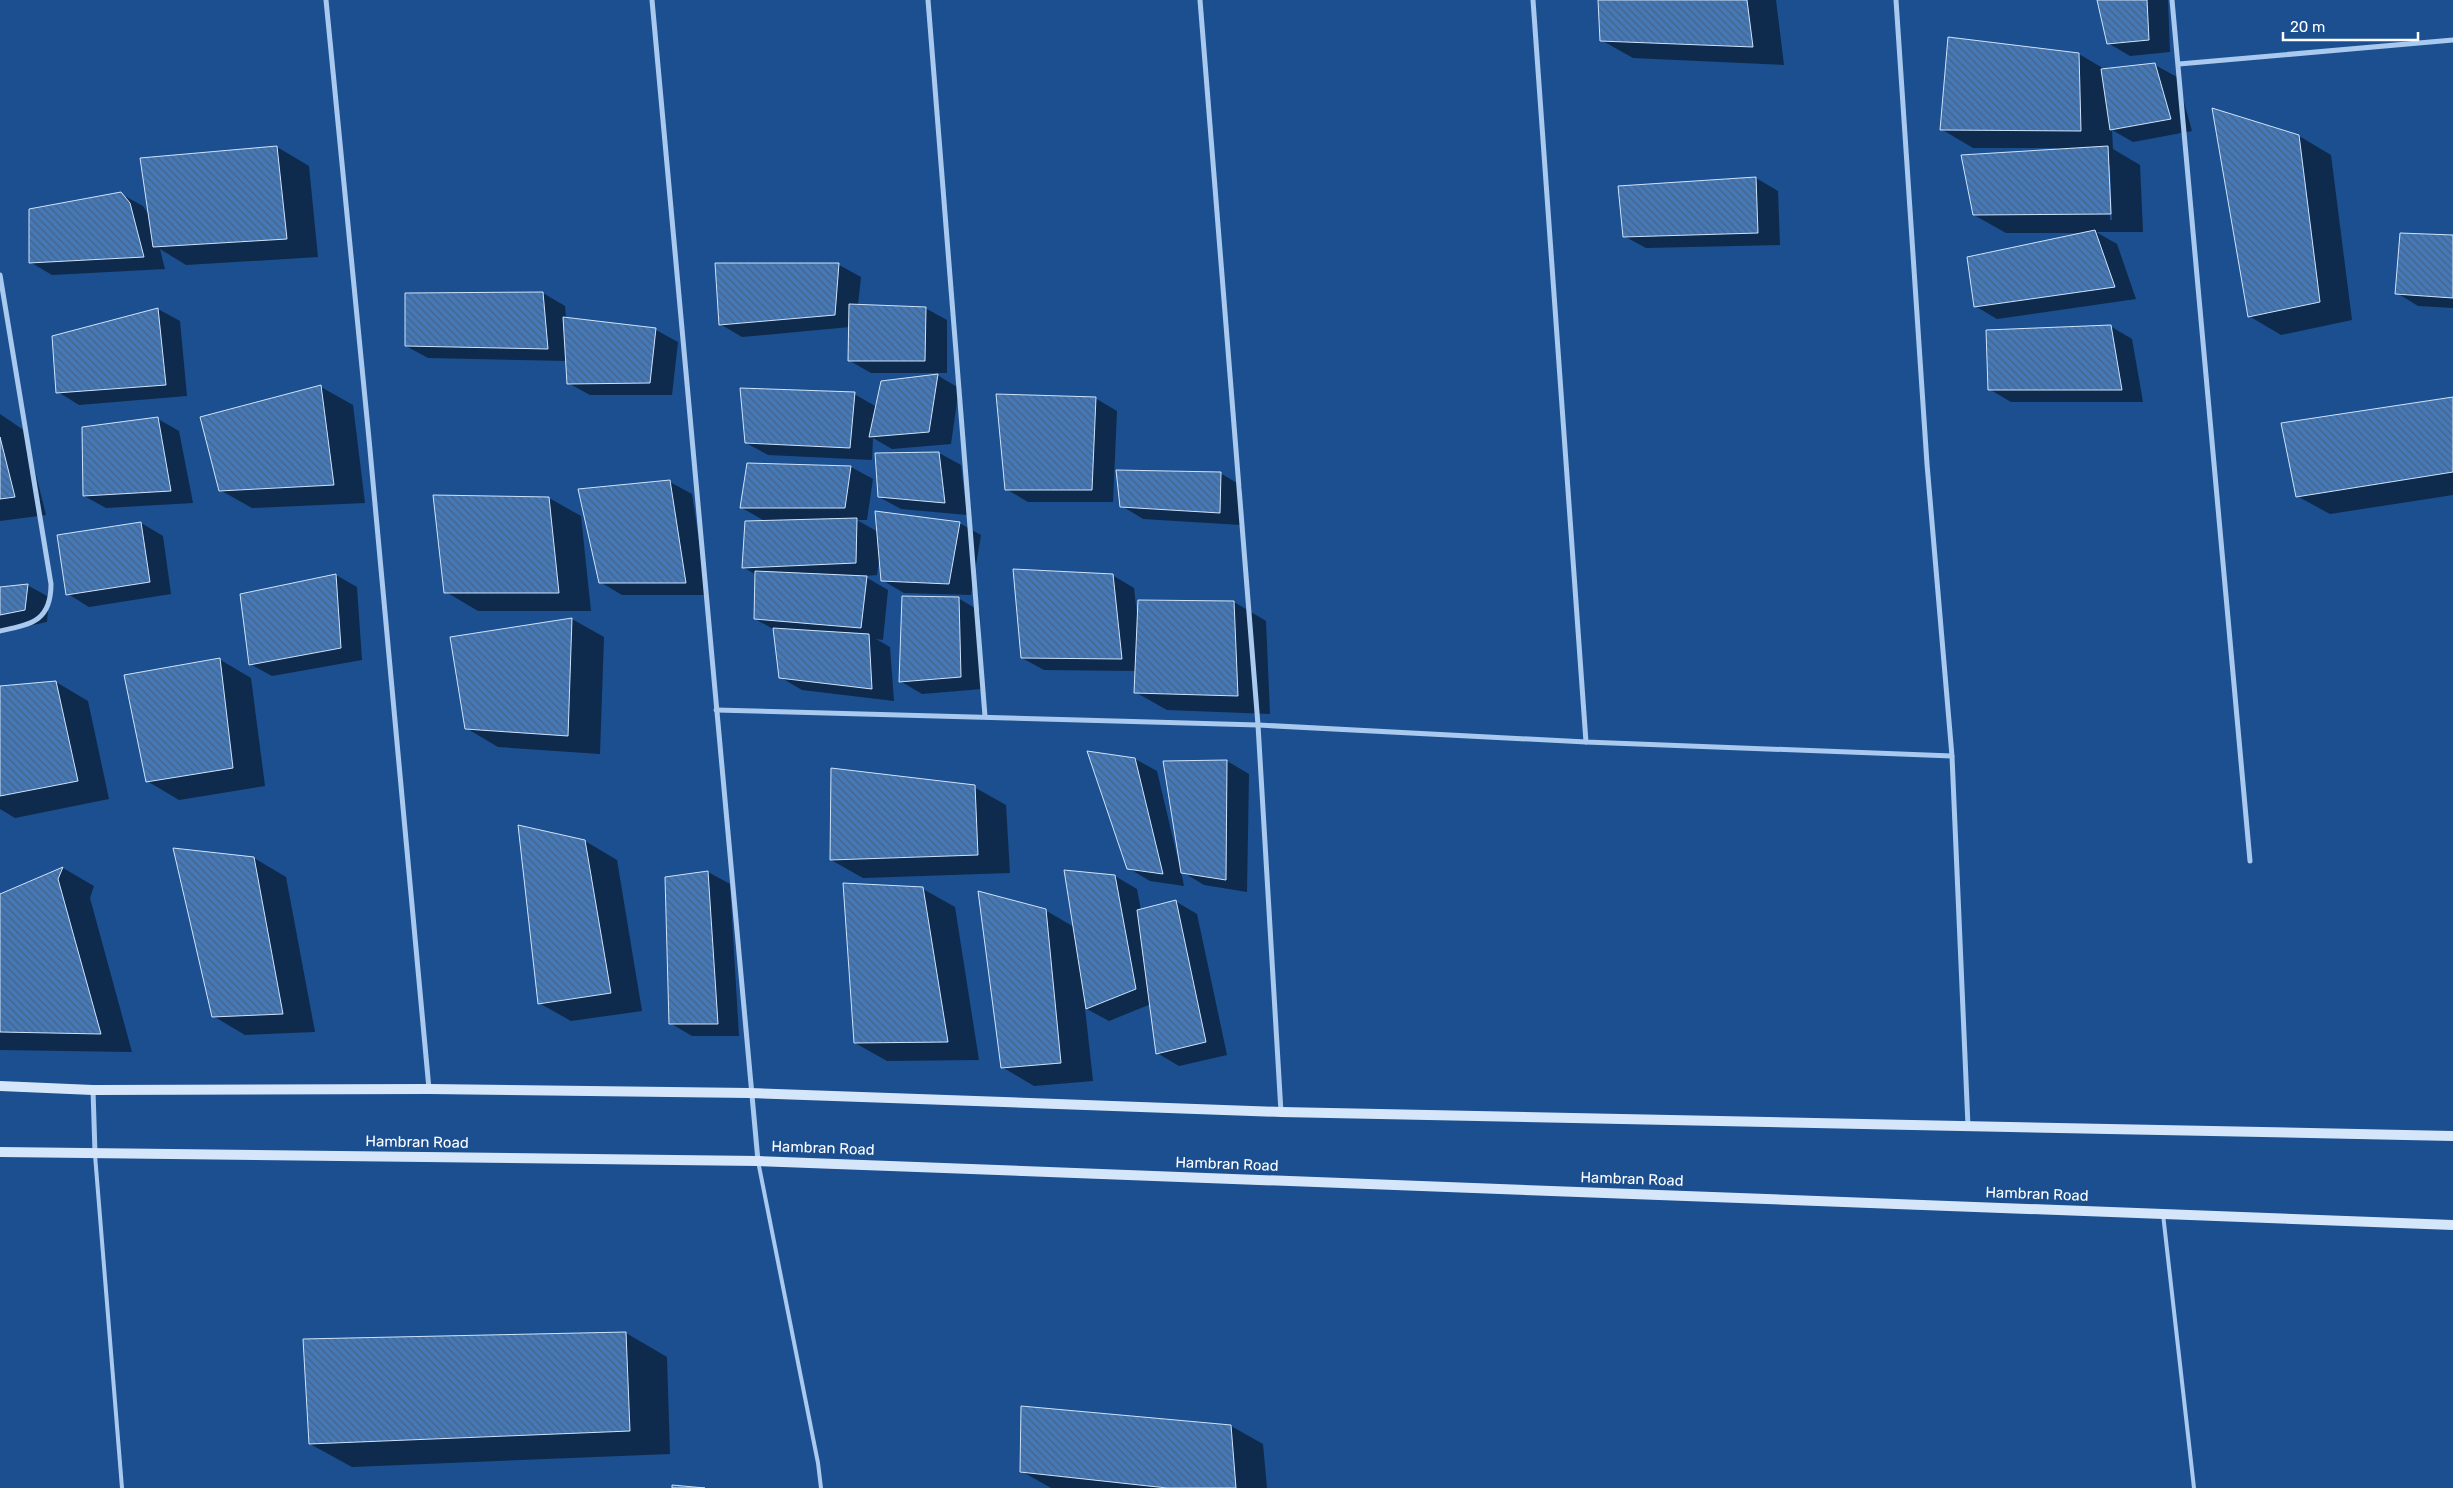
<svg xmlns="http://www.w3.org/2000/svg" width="2453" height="1488" viewBox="0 0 2453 1488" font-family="Rubik,sans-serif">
<defs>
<pattern id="building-back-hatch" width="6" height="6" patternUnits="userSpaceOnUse" patternTransform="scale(1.25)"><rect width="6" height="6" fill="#4478b7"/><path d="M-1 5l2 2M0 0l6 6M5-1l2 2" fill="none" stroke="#486282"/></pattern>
</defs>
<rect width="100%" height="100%" fill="#1b4f8f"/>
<g fill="#0007" fill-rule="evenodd">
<path d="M1599 0H1776L1784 65 1633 58 1601 40Z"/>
<path d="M2098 0H2168L2170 52 2130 56 2108 43Z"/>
<path d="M2079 54 2106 70 2155 65 2177 77 2192 131 2133 142 2112 130 2113 149 2140 165 2143 232H2096L2117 244 2136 299 1997 319 1975 306 2083 233H2006L1974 215 2057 148H1973L1941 129ZM2108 165H2110L2112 220H2110Z"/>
<path d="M2299 136 2331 155 2352 320 2281 335 2249 316Z"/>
<path d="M277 147 309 166 318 257 186 265 160 249 165 269 52 275 30 262 121 194 143 206 149 215Z"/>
<path d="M1756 178 1778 191 1780 245 1646 248 1624 236Z"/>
<path d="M2453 236V308L2418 306 2397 293Z"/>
<path d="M839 265 861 277 858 305 925 308 947 320V373H871L850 361V327L742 337 720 324Z"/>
<path d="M543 293 565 306 566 318 656 330 678 342 672 395H590L568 383 567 361 428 358 406 346Z"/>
<path d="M158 309 180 321 187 396 79 405 58 392Z"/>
<path d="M2110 326 2132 339 2143 402H2011L1989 389Z"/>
<path d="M937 375 959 388 951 444 892 449 873 438 872 460 768 455 746 443 854 394 877 407Z"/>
<path d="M321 387 353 405 365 503 252 508 220 490Z"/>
<path d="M1095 398 1117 411 1113 502H1028L1006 489Z"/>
<path d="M2453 399V495L2330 514 2297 496Z"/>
<path d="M0 414 25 431 46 515 0 521Z"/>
<path d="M158 419 179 431 193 503 106 508 84 496Z"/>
<path d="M939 453 961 465 967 515 901 509 879 497 876 454Z"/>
<path d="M851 467 873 479 867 520H857L878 532 959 523 981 535 971 595 904 593 882 580 880 553 877 575 864 576 888 590 883 640 876 639 890 647 894 701 802 690 780 677 775 630 755 619 756 575 743 567 765 521 742 508Z"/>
<path d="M1220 473 1242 486 1241 525 1143 519 1122 506Z"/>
<path d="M670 482 692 494 707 595H622L600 582Z"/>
<path d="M549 498 581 516 591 611H478L446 592Z"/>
<path d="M141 523 163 536 171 594 89 607 68 594Z"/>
<path d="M336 575 357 587 362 660 272 676 250 664Z"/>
<path d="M1112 575 1134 588 1137 614 1234 602 1266 621 1270 714 1167 710 1135 692 1136 671 1044 670 1022 658Z"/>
<path d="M27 585 49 597 47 622 0 632V588Z"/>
<path d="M958 598 980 611 982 689 922 694 900 681Z"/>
<path d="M572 619 604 637 600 754 498 747 466 728Z"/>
<path d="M219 659 251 678 265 786 179 800 147 781Z"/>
<path d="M56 682 88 701 109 799 15 818 0 809V687Z"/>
<path d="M1135 759 1157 771 1179 864 1227 761 1249 774 1247 892 1204 885 1181 871 1184 886 1150 881 1128 868Z"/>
<path d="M974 787 1006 805 1010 873 863 878 831 860Z"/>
<path d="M585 841 617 860 642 1011 571 1021 539 1003Z"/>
<path d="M254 858 286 877 315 1032 245 1035 213 1016Z"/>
<path d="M63 868 94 886 90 898 132 1052 0 1050V895Z"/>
<path d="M708 872 730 884 739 1036H692L670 1023Z"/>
<path d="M1115 876 1137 889 1141 910 1175 901 1197 914 1227 1055 1179 1066 1157 1053 1151 1004 1109 1021 1085 1008 1093 1081 1034 1086 1002 1067 1045 910 1074 927Z"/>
<path d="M923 889 955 907 979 1060 887 1061 855 1043Z"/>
<path d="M626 1333 667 1357 670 1454 352 1467 310 1444Z"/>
<path d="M1231 1426 1263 1444 1267 1488H1051L1021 1471Z"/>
</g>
<g fill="url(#building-back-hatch)" stroke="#cfe3fa">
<path d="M1598 0H1747L1753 47 1600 41Z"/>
<path d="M2097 0H2147L2149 40 2107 44Z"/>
<path d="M1948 37 2079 53 2081 131 1940 130Z"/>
<path d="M2155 63 2171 119 2110 130 2101 69Z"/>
<path d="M2212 108 2299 135 2320 302 2248 317Z"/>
<path d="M277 146 287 239 153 247 140 158Z"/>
<path d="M2108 146 2111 214 1973 215 1961 155Z"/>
<path d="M1756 177 1758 233 1623 237 1618 186Z"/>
<path d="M121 192 130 203 144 257 29 263V209Z"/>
<path d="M2095 230 2115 287 1974 307 1967 257Z"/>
<path d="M2400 233 2453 235V298L2395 294Z"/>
<path d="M715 263H839L835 315 719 325Z"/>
<path d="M543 292 548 349 405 346V293Z"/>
<path d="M849 304 926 307 925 361H848Z"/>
<path d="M158 308 166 385 56 393 52 336Z"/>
<path d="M563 317 656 328 650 383 567 384Z"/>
<path d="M2111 325 2122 390H1988L1986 330Z"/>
<path d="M938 374 929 432 869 437 881 381Z"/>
<path d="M321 385 334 485 219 491 200 417Z"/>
<path d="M740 388 855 392 850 448 745 443Z"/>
<path d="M996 394 1096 397 1092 490H1005Z"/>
<path d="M2453 397V472L2296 497 2281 423Z"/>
<path d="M158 417 171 491 83 496 82 427Z"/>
<path d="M0 437 15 497 0 499Z"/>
<path d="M939 452 945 503 878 497 875 453Z"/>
<path d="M747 463 851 466 845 508H740Z"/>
<path d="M1116 470 1221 472 1220 513 1120 507Z"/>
<path d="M670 480 686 583H599L578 489Z"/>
<path d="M433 495 549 497 559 593H444Z"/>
<path d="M875 511 960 522 949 584 881 581Z"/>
<path d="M857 518 856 563 742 568 745 521Z"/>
<path d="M141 522 150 582 66 595 57 535Z"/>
<path d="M1013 569 1113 574 1122 659 1021 658Z"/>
<path d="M755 571 867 576 861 628 754 619Z"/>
<path d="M336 574 341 648 249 665 240 594Z"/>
<path d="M28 584 25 610 0 615V587Z"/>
<path d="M902 596 959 597 961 677 899 682Z"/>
<path d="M1138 600 1234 601 1238 696 1134 693Z"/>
<path d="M572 618 568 736 465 729 450 637Z"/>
<path d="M773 628 869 634 872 689 779 678Z"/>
<path d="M220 658 233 768 146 782 124 675Z"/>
<path d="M56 681 78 781 0 796V686Z"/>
<path d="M1087 751 1135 758 1163 874 1127 869Z"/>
<path d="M1227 760 1226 880 1181 873 1163 761Z"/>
<path d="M831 768 975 785 978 855 830 860Z"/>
<path d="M518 825 585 840 611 993 538 1004Z"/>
<path d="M173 848 254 857 283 1014 212 1017Z"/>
<path d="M63 867 58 879 101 1034 0 1032V894Z"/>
<path d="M1064 870 1115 875 1136 989 1086 1009Z"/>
<path d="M708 871 718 1024H669L665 877Z"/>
<path d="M843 883 923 887 948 1042 854 1043Z"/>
<path d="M978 891 1046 909 1061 1063 1001 1068Z"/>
<path d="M1176 900 1206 1042 1156 1054 1137 910Z"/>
<path d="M626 1332 630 1431 309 1444 303 1339Z"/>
<path d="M1021 1406 1231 1425 1236 1488H1167L1020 1472Z"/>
<path d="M672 1485 705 1488H672Z"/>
</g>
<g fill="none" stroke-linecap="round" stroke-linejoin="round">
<g stroke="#a9c9ee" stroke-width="4">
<path d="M95 1155 122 1488"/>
<path d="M758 1161 818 1463 821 1488"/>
<path d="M2163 1214 2194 1488"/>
</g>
<g stroke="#a9c9ee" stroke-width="5">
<path d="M326 0 369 439 429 1089"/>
<path d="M652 0 758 1161"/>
<path d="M928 0 985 716"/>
<path d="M1200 0 1258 725 1281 1112"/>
<path d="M1533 0 1586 742 1952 756"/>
<path d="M1896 0 1927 464 1952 756 1968 1126"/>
<path d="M2172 0 2250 861"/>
<path d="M2179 64 2453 40"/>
<path d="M0 275 51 584C51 621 32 624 0 631"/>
<path d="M716 710 1258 725 1586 742"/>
<path d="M93 1090 95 1153"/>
</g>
<g stroke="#d6e6fa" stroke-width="10">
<path d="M0 1086 93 1090 429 1089 750 1093 1281 1112 2453 1136"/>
<path d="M0 1152 758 1161 2453 1225"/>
</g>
</g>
<g text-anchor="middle" stroke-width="4" stroke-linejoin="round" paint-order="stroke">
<g font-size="15" fill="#fff" stroke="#1b4f8f">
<text transform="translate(417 1142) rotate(1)" y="5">Hambran Road</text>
<text transform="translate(823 1148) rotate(2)" y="5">Hambran Road</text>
<text transform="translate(1227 1164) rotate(2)" y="5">Hambran Road</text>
<text transform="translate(1632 1179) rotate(2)" y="5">Hambran Road</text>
<text transform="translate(2037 1194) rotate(2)" y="5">Hambran Road</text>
</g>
</g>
<path d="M2283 32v8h135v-8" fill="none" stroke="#ffffff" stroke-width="2.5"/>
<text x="2290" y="32" font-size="15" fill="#ffffff" stroke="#1b4f8f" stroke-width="4" paint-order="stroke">20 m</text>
</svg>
